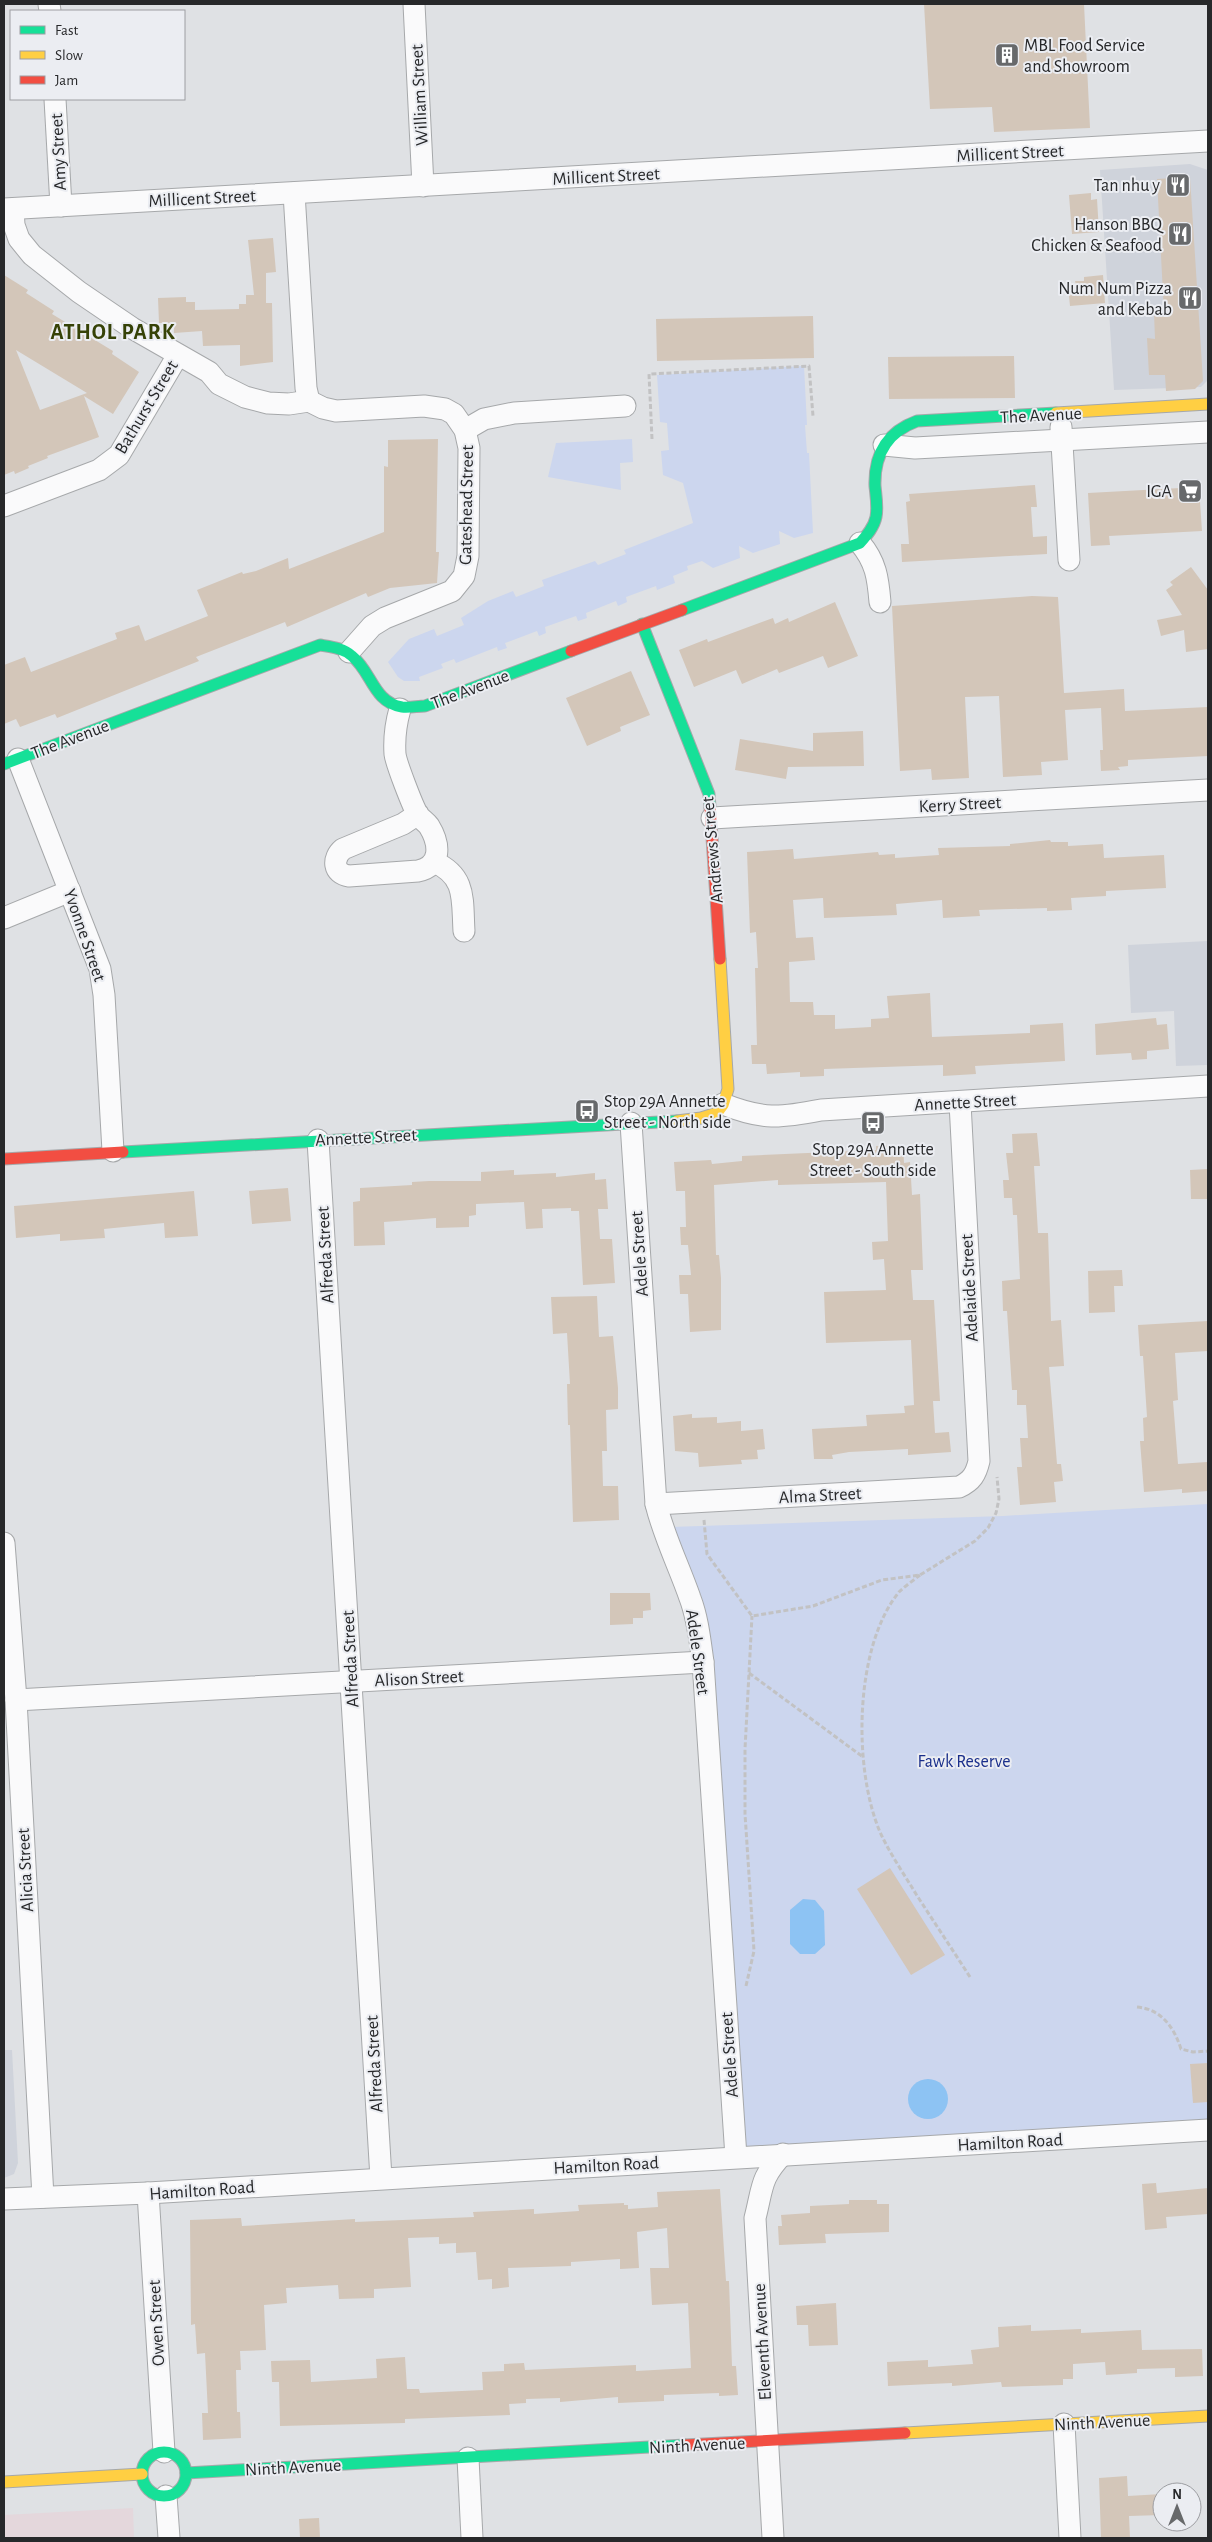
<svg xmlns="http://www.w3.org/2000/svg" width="1212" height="2542" viewBox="0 0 1212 2542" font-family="'Alegreya Sans',sans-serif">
<rect width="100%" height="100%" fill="#dfe1e4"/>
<g fill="#cfd3db">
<path d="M1190 164 1208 170V380L1201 387 1114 390 1100 170Z"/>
<path d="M1208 941V1065L1176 1066 1174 1011 1131 1013 1128 945Z"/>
<path d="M4 2050H12L18 2163 14 2174 4 2178Z"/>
</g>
<path fill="#e4d7dc" d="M133 2508 134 2538H4V2515Z"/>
<g fill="#ccd6ee">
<path d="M804 366 807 425H805L807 453H809L813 533 794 538 779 531 780 544 753 553 739 546 740 558 713 568 702 561 687 566 688 570 673 576 675 583 657 590 656 586 626 597 627 602 618 606 616 601 586 613 587 618 578 621 576 616 545 627 546 633 539 636 537 631 505 643 507 648 498 651 497 647 456 663 454 659 441 664 443 668 419 677 420 681H404L398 677 388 662 409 639 434 629 437 636 464 625 461 618 488 601 513 591 516 597 544 586 542 580 595 561 598 565 626 554 624 550 693 523 683 483 663 475 661 451 669 450 667 423 660 422 657 375Z"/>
<path d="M632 439 633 462 620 463 621 490 548 477 556 443Z"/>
<path d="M1208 1504V2119L743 2148 714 1657 700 1605 670 1527 1003 1516Z"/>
</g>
<g fill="#8dc3f3">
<path d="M803 1899 815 1900 824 1911 825 1945 815 1954H800L790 1944V1910Z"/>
<circle cx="928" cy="2099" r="20"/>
</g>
<g fill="#d3c6b9" fill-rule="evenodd">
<path d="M924 4H1084L1090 128 994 132 992 107 930 109Z"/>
<path d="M1190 177 1203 381 1195 389 1166 391 1165 375H1149L1147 338 1155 339 1154 313H1164L1157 179Z"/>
<path d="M1091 193V200L1097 199 1099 232 1072 234 1069 195Z"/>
<path d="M273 238 276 272 266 273V303H272L273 362 240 366V345L203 346 202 331 174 333V323H159L158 298 186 297V302H195V310L239 309V304H246V295H254L248 240Z"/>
<path d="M4 275 28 290 26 293 54 311 52 314 113 351 112 354 139 372 113 414 84 396 99 437 47 456 48 458 28 466 29 468 15 474 14 471 4 475ZM16 350 87 393 40 410Z"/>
<path d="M1103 275 1105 303 1070 306 1068 286 1076 285 1075 281H1084V277Z"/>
<path d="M813 316 814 358 657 361 656 319Z"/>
<path d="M1014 356 1015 398 889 399 888 357Z"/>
<path d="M438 439 436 552H439L437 583 390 588 368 597 366 593 287 627 285 622 196 657 199 661 57 718 55 714 20 727 16 719 4 724V665L25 657 31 672 117 639 115 633 139 625 145 641 208 616 197 590 242 572 243 574 256 571 288 558 289 569 384 532V466L388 467V440Z"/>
<path d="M1035 485 1037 507H1031L1033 537 1047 536V554L902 562 901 544H909L906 502 910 501 909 494Z"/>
<path d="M1199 487 1202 531 1109 536 1110 545 1091 546 1088 493Z"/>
<path d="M1191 567 1208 590V649L1186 652 1184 630 1161 636 1157 620 1182 615 1166 590 1173 585 1170 582Z"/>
<path d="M1032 596 1058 597 1064 693 1124 689 1125 711 1208 707V756L1128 760V766L1118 767 1120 770 1101 771 1100 750H1103L1101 708 1065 710 1068 760 1041 762 1042 775 1003 777 999 696 965 697 969 778 932 780 931 769 900 771 892 606Z"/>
<path d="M835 602 858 656 828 668 823 656 779 673 777 669 742 684 736 670 694 687 679 650 707 639 708 642 773 618 775 624 788 618 789 622Z"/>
<path d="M631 671 650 715 620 727 621 731 587 746 566 698Z"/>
<path d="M863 731 864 766 788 767 786 779 735 770 740 739 813 751V733Z"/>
<path d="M1050 840 1051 842H1068V846L1103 844 1104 858 1164 855 1166 888 1106 891V896L1071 898 1072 910 1047 911V908L979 910 980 916 943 918 942 900 896 904 897 915 824 918 823 898 793 900 796 938 813 937 815 960 789 962 790 1002H813L814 1015H835V1029L871 1027V1019L889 1018 887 996 930 993 932 1037 1030 1033V1025L1063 1023 1065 1061 975 1066 976 1074 943 1076V1065L824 1069V1076L800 1077V1072L767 1074 766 1064H752L751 1045H757L755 968H758L756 932 750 933 747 852 793 849 794 859 878 852 879 855 895 854V858L939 855 938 848 1010 846V844Z"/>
<path d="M1156 1018 1157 1025 1167 1024 1169 1049 1147 1051V1059L1132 1060 1131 1053 1096 1055 1095 1024Z"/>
<path d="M1037 1133 1040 1166H1034L1038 1233H1048L1051 1321 1061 1320 1064 1366 1049 1367 1057 1464H1061L1063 1481 1054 1482 1056 1502 1020 1505 1017 1467H1022L1020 1438H1028L1026 1405H1017V1390H1012L1007 1311H1003L1002 1281 1020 1279 1017 1215H1013L1012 1198H1004L1003 1180H1009L1006 1153H1013L1012 1134Z"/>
<path d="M903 1145 904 1163 910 1162 912 1195 920 1194 923 1270H911L913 1300H934L940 1401H933L935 1433 949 1432 951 1452 908 1455V1449L849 1452 832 1455 833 1459H814L812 1429 867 1426 866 1415 905 1413 904 1406 914 1405 911 1340 826 1343 824 1292 886 1290 884 1259 873 1260 872 1242 888 1241 886 1182 778 1185V1180L714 1185 716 1255H719L721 1278V1330L690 1332 688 1294H680L679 1275H691L688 1245H681L680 1227H686L685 1191H676L674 1162 711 1160 712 1164 742 1161V1156L876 1150V1146Z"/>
<path d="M1208 1169V1199H1191L1190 1170Z"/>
<path d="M514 1170V1175L556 1173V1177L595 1173V1180L606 1179 608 1209H598L600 1239H612L615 1283 583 1285 579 1211H571V1208L542 1209 543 1228 526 1229 524 1202 476 1204V1215L469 1216V1227L436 1228V1218L384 1222 385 1245 354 1246 353 1202 360 1201V1188L412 1185V1182L429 1181H481V1172Z"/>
<path d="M288 1188 291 1221 252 1224 249 1191Z"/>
<path d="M194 1191 198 1236 165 1238 164 1223 104 1229 105 1238 60 1241V1234L16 1238 14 1206Z"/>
<path d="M1122 1270 1123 1286H1114L1115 1312 1089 1313 1088 1271Z"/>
<path d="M597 1296 599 1337 613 1336 618 1388V1409L606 1410 607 1451H602L603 1486H618L619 1520 573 1522 570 1425H568L567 1384H570L567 1333 553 1334 551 1297Z"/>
<path d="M1208 1321V1351L1175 1353 1178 1400 1173 1401 1178 1464 1207 1462 1208 1491 1182 1493V1489L1144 1492 1140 1441H1144L1143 1418 1147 1417 1143 1356H1140L1138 1325Z"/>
<path d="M692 1414V1418L717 1417V1423L741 1421V1431L763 1429 765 1449 757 1450 758 1459 741 1460 742 1464 699 1467 698 1453 675 1451 673 1416Z"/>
<path d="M610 1593H650L651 1610 643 1611V1618H633V1624L610 1625Z"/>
<path d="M890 1868 945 1955 911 1975 857 1889Z"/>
<path d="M1208 2063V2102L1193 2103 1190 2064Z"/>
<path d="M1156 2183 1157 2193 1208 2188V2214L1166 2217 1167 2228 1145 2230 1142 2184Z"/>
<path d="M720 2189 726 2281H729L732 2366H736L738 2395 719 2396V2393L664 2395V2401L618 2403V2397L560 2402V2398L526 2399V2403L509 2404 510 2415 405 2419V2423L280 2426 279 2382H272L271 2361 310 2360 311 2382 377 2378 376 2359 405 2357 407 2389H419L420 2393 483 2390 482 2372 504 2371V2364L524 2363 525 2370 636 2365V2371L691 2368 688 2303 652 2305 650 2268H669L667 2228 637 2232 639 2268 620 2269V2259L571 2262V2266L508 2268 509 2287 492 2289V2279L478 2280 476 2252 456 2253V2243L439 2244V2237L408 2238 411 2287 374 2289V2298L339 2299 338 2285 286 2288 287 2303 264 2305 266 2350 240 2351 241 2370H236L237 2412H240L241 2438 203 2440 202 2413H208L205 2353 197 2354 195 2324 191 2325 190 2220 241 2218 242 2226 355 2219V2222L474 2217 473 2212 534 2209V2214L579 2211 578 2205 624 2203V2205H628V2209L658 2207 657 2192Z"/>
<path d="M849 2200H877V2204H889V2232L825 2234 826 2243 779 2245 778 2226H782L781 2215 810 2213V2206L849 2204Z"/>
<path d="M836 2303 838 2345 809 2346 808 2325H797L796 2306Z"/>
<path d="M1031 2325V2331L1081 2329V2333L1141 2330 1142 2350 1202 2349 1203 2376 1175 2377V2368L1137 2369V2373L1106 2375 1105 2362 1073 2364V2379H1063V2385L1002 2387 1001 2382 952 2386V2383L888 2386 887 2362 928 2360V2367L973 2364 971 2350 999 2347 998 2327Z"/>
<path d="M1127 2476 1128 2496 1162 2494V2515L1129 2516 1130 2538H1101L1099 2478Z"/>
<path d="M319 2518 320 2538H300L299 2519Z"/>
</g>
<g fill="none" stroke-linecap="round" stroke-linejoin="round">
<defs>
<g id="street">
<path d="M49 4 50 11"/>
<path d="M414 4 423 186"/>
<path d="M55 99 61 206"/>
<path d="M294 193 306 388 309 401 323 408 336 411 424 406 445 409 454 414 465 430 469 448 468 556 464 576 452 591 385 618 372 626 349 652"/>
<path d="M4 209 1208 141"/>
<path d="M13 209 14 225 19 239 32 255 79 292 132 328 209 372 219 384 245 397 268 403 289 404 309 401"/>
<path d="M1061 427 1069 560"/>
<path d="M465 430 484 419 514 413 625 406"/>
<path d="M884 445 915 448 1208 432"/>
<path d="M4 506 99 470 119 455 178 355"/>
<path d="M860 543C876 562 878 578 880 602"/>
<path d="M400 709C396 723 394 739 395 754 396 763 413 807 418 815 421 819 426 822 429 826 440 844 442 866 418 871L349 876C333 874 332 858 343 849L403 824 418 814"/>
<path d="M18 759 100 969 104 995 113 1151"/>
<path d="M712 818 1208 790"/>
<path d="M434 862C467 876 462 901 464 931"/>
<path d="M4 918 70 891"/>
<path d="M723 1104C763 1120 780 1118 821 1110L1208 1086"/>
<path d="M631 1123 656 1504C664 1537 679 1566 690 1598 698 1619 700 1641 703 1662L736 2157"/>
<path d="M318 1140 381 2178"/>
<path d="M656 1504 959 1487C972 1481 976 1474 979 1461L960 1103"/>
<path d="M4 1543 16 1700 43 2197"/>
<path d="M16 1700 703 1662"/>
<path d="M148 2193 164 2452"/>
<path d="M4 2199 148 2193 1208 2130"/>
<path d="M1064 2424 1070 2538"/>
<path d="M468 2458 472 2538"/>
<path d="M166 2496 169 2538"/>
<path d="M773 2538 755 2218C763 2187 760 2178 783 2154"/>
</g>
<g id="fast">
<path d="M682 610 860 543C867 535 874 527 876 517 878 507 876 496 875 486 874 454 887 432 917 421L1056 413"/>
<path d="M642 624 709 794 710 807"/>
<path d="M4 764 320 645C332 647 343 648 352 656 372 672 373 702 402 707 409 708 418 706 425 706L571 651"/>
<path d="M123 1152 677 1121"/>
<circle cx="164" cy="2474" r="22"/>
<path d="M186 2473 685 2445"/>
</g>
<g id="slow">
<path d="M1056 413 1208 404"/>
<path d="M677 1121 701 1118 717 1113 723 1105 728 1089 720 959"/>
<path d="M905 2433 1208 2416"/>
<path d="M4 2482 142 2474"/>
</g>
<g id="jam">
<path d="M571 651 682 610"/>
<path d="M710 807 720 959"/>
<path d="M4 1159 123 1152"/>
<path d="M685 2445 905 2433"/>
</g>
</defs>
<use href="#street" stroke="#a6a8aa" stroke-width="23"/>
<use href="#fast" stroke="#a6a8aa" stroke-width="13"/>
<use href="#slow" stroke="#a6a8aa" stroke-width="13"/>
<use href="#jam" stroke="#a6a8aa" stroke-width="13"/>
<g stroke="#c2c2c3" stroke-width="3" stroke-dasharray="5 2.5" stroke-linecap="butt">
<path d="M652 439 649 374 809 366 813 416"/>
<path d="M704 1520 707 1554 752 1616 813 1606 882 1580 920 1575 975 1541 988 1528 996 1513 999 1499 997 1477"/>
<path d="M920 1575C914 1580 905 1586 899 1592 854 1647 853 1769 880 1832 890 1854 904 1874 916 1894 934 1922 952 1949 970 1977"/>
<path d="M749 1673 863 1757"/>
<path d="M746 1986 754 1951 745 1814V1749L752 1616"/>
<path d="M1137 2007C1161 2009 1174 2027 1181 2049L1193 2052 1208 2051"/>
</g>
<use href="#street" stroke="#fafafb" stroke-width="21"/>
<use href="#fast" stroke="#16e098" stroke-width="11"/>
<use href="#slow" stroke="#ffcf43" stroke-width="11"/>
<use href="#jam" stroke="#f24e42" stroke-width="11"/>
</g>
<defs>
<symbol id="building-square" viewBox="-11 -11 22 22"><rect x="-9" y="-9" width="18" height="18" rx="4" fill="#67696b" stroke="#ebedf2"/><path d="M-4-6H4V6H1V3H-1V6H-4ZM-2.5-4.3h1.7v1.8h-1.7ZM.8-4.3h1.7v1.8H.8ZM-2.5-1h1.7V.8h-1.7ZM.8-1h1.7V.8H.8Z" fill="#fff"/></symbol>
<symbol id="restaurant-square" viewBox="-11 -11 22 22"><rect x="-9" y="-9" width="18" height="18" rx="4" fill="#67696b" stroke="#ebedf2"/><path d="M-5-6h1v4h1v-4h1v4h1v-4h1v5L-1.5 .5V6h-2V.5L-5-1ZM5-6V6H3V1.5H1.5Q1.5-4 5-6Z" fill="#fff"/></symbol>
<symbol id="supermarket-square" viewBox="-11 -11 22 22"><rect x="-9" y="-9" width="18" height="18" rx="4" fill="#67696b" stroke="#ebedf2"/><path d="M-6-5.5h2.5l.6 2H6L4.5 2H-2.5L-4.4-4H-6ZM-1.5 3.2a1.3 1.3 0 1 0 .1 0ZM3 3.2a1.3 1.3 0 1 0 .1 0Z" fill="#fff"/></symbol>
<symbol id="bus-square" viewBox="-11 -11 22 22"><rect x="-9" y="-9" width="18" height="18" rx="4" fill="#67696b" stroke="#ebedf2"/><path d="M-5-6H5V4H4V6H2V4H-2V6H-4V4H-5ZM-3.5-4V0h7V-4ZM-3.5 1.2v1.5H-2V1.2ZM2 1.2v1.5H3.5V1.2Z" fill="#fff"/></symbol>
</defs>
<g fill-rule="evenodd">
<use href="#building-square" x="993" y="41" width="28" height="28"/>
<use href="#restaurant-square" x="1164" y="171" width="28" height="28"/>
<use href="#restaurant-square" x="1166" y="220" width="28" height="28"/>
<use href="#restaurant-square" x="1176" y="284" width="28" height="28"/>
<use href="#supermarket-square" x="1176" y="477" width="28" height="28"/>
<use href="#bus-square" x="573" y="1097" width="28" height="28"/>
<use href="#bus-square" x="859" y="1109" width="28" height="28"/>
</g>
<g text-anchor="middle" stroke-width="4" stroke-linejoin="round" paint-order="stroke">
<g font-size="18" fill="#27282a" stroke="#ebedf2" text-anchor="end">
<text x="1024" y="51" text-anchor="start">MBL Food Service<tspan x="1024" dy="21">and Showroom</tspan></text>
<text x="1160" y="191">Tan nhu y</text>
<text x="1162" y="230">Hanson BBQ<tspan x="1162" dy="21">Chicken &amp; Seafood</tspan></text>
<text x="1172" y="294">Num Num Pizza<tspan x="1172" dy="21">and Kebab</tspan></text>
<text x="1172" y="497">IGA</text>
<text x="604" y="1107" text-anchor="start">Stop 29A Annette<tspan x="604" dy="21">Street - North side</tspan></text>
<text x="873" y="1155" text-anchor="middle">Stop 29A Annette<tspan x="873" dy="21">Street - South side</tspan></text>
</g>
<g font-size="18" fill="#27282a" stroke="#ebedf2">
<text transform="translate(419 95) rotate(-93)" y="6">William Street</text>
<text transform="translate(58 152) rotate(-93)" y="6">Amy Street</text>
<text transform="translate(1010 153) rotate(-3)" y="6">Millicent Street</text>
<text transform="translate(606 176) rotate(-3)" y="6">Millicent Street</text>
<text transform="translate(202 198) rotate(-3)" y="6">Millicent Street</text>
<text transform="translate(146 407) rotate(-59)" y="6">Bathurst Street</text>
<text transform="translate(1041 415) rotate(-3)" y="6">The Avenue</text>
<text transform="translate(466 505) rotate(-89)" y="6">Gateshead Street</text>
<text transform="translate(470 689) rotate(-21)" y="6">The Avenue</text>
<text transform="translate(70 739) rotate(-21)" y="6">The Avenue</text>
<text transform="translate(960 804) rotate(-3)" y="6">Kerry Street</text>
<text transform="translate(712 850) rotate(-95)" y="6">Andrews Street</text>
<text transform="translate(85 935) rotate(71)" y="6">Yvonne Street</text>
<text transform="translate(965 1102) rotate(-3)" y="6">Annette Street</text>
<text transform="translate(366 1137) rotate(-3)" y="6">Annette Street</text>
<text transform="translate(639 1254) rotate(-94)" y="6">Adele Street</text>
<text transform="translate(325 1255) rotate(-93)" y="6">Alfreda Street</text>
<text transform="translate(969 1288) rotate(-93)" y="6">Adelaide Street</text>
<text transform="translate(820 1495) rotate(-3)" y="6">Alma Street</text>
<text transform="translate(698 1652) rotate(82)" y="6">Adele Street</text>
<text transform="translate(350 1659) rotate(-93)" y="6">Alfreda Street</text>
<text transform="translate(419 1678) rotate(-3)" y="6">Alison Street</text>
<text transform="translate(25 1870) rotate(-93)" y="6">Alicia Street</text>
<text transform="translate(729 2055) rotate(-94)" y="6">Adele Street</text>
<text transform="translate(374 2064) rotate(-93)" y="6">Alfreda Street</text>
<text transform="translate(1010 2142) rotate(-3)" y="6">Hamilton Road</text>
<text transform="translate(606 2165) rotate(-3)" y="6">Hamilton Road</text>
<text transform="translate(202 2190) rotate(-4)" y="6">Hamilton Road</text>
<text transform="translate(156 2323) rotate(-93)" y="6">Owen Street</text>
<text transform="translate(762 2342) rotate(-93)" y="6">Eleventh Avenue</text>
<text transform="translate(1102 2422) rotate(-3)" y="6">Ninth Avenue</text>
<text transform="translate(697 2445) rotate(-3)" y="6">Ninth Avenue</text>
<text transform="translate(293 2467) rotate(-3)" y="6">Ninth Avenue</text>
</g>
<g font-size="18" fill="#1a2f8b" stroke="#ebedf2">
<text x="964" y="1767">Fawk Reserve</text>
</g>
<g font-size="22" font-weight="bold" letter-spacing="1" fill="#364207" stroke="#ebedf2">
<text x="113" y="339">ATHOL PARK</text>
</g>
</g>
<rect width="1212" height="2542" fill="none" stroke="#27282a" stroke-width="10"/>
<rect x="10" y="10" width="175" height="90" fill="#ebedf2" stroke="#9d9ea2"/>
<rect x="20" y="26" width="25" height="8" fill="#16e098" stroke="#9d9ea2"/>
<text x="55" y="35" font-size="15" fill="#27282a">Fast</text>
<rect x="20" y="51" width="25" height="8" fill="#ffcf43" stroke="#9d9ea2"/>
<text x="55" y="60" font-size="15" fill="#27282a">Slow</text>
<rect x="20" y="76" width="25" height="8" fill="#f24e42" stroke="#9d9ea2"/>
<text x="55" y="85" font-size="15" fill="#27282a">Jam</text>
<g transform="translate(1177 2507)"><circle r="24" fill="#ebedf2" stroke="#9d9ea2"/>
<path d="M0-4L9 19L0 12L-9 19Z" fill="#67696b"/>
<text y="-8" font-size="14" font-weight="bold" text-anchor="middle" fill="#27282a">N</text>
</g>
</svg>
